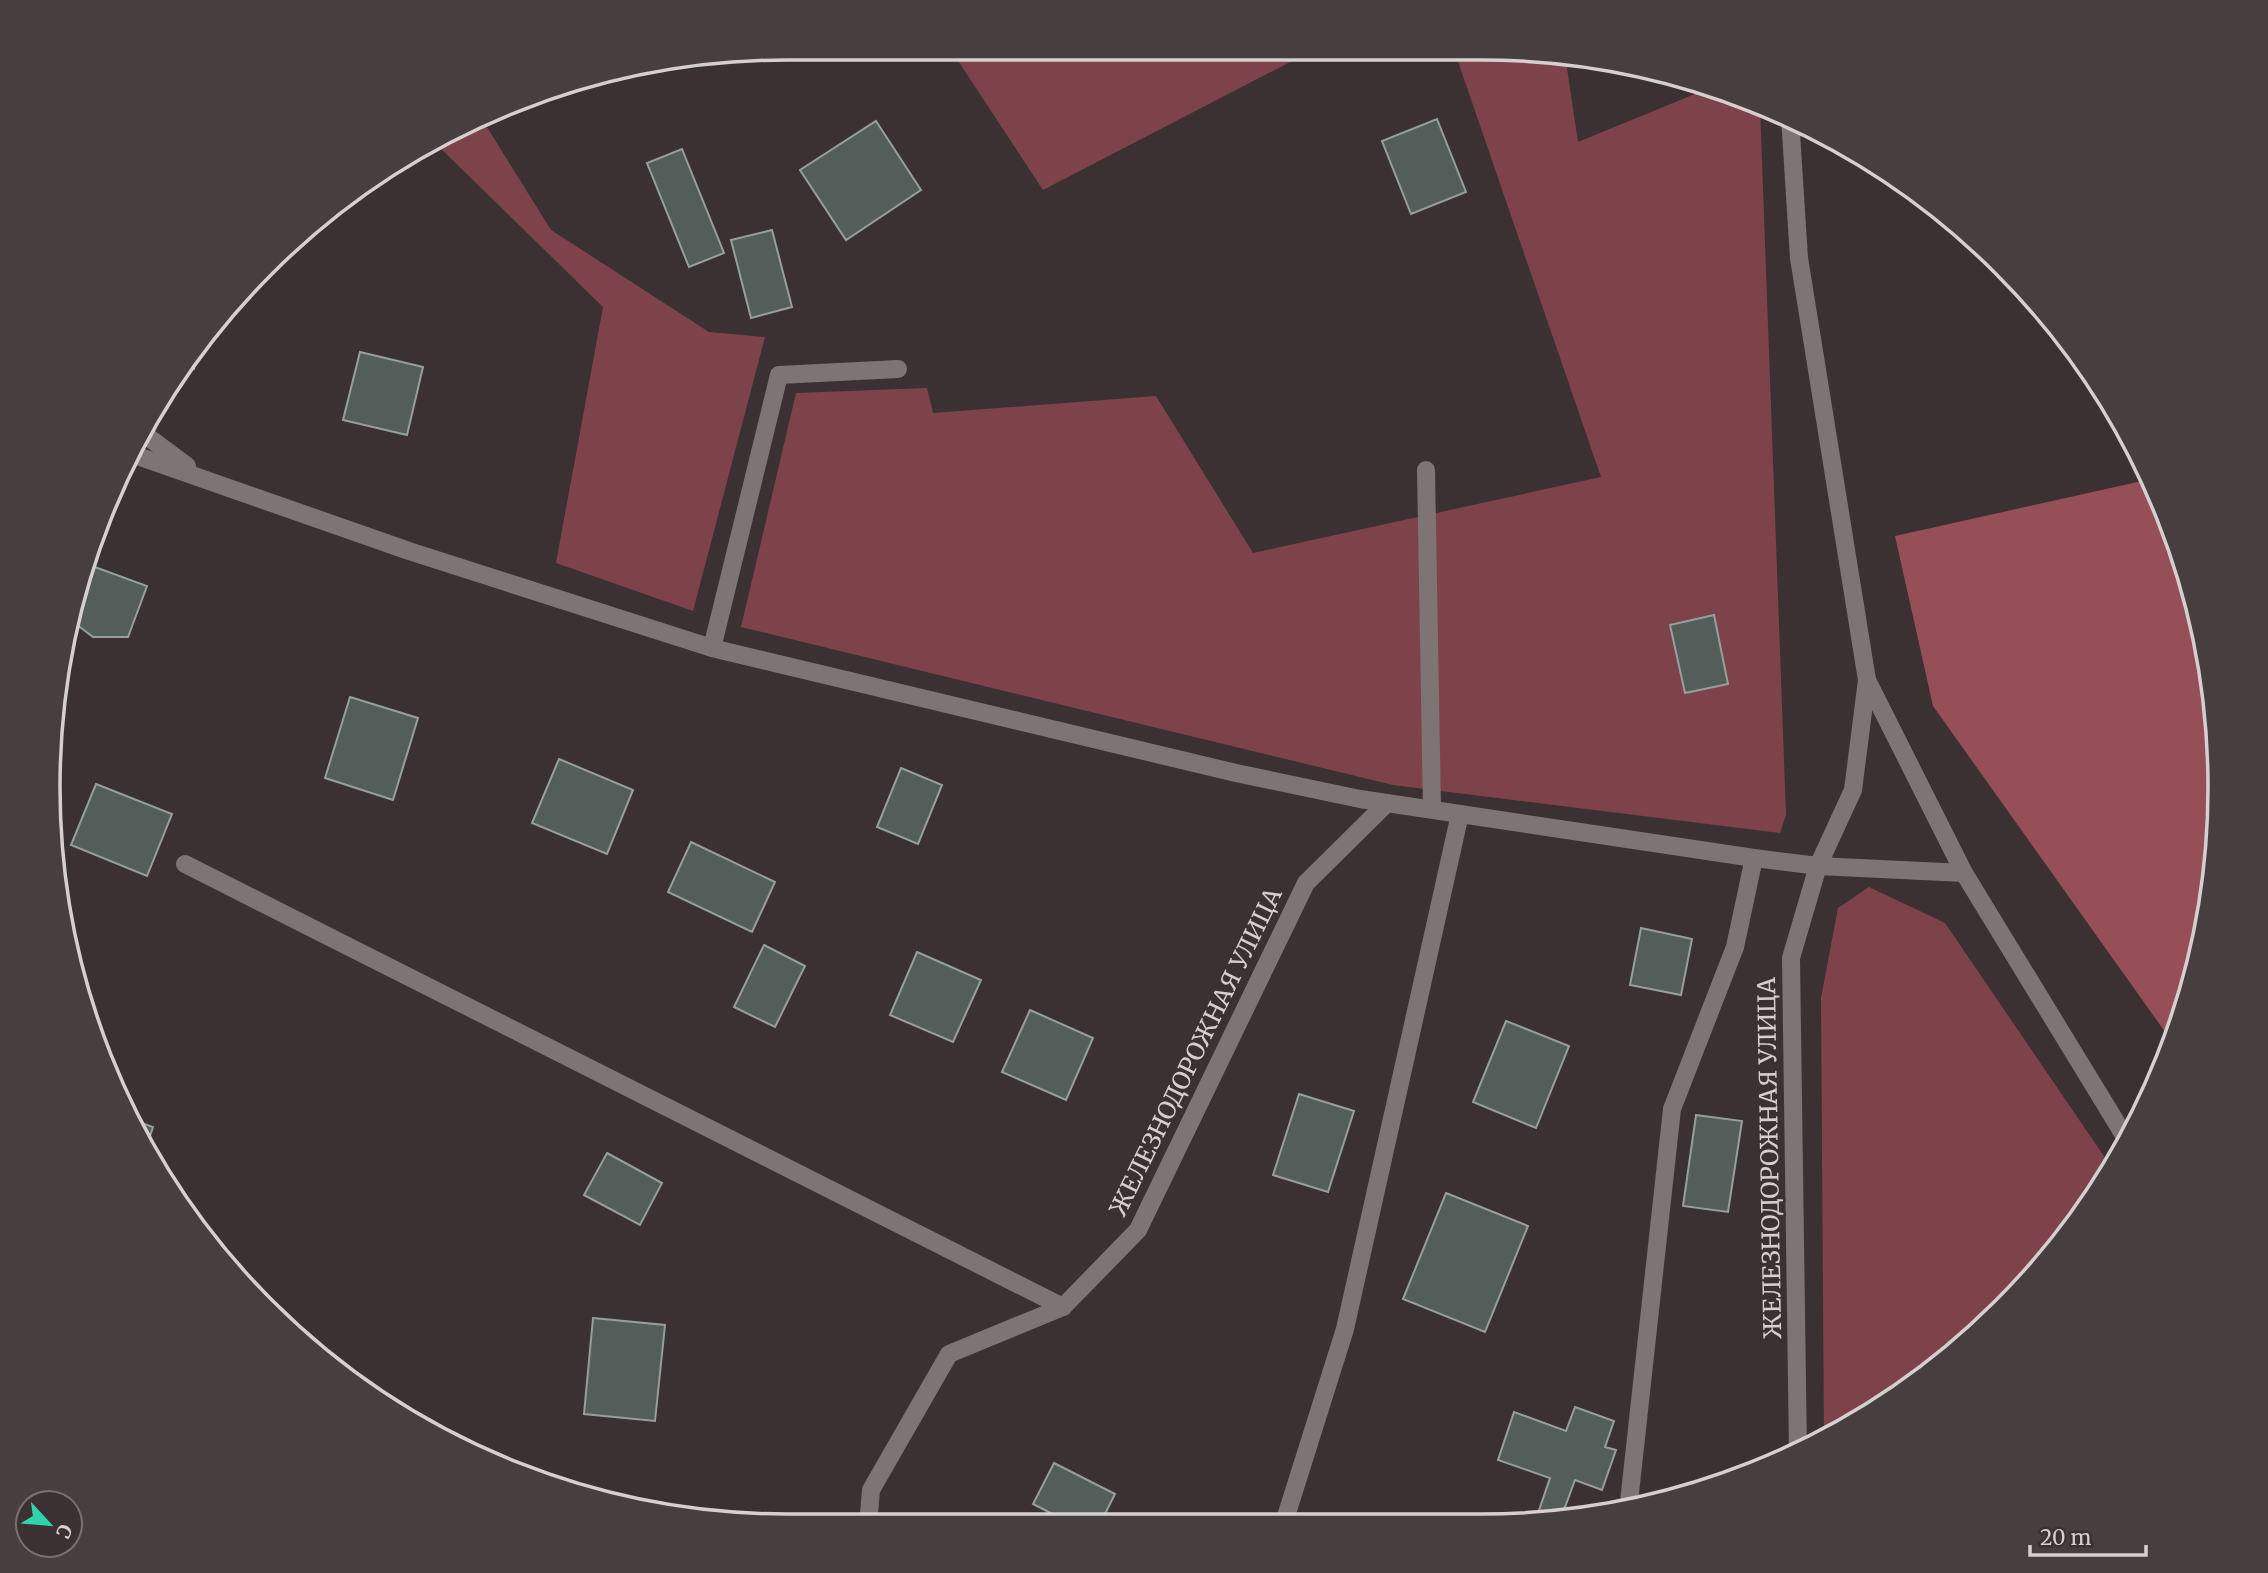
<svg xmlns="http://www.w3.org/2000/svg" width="2268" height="1573" viewBox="0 0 2268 1573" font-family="Merriweather,serif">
<rect width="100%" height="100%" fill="#3b3132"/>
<g fill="#7e434a">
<path d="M949 47H1319L1043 190Z"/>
<path d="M1453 47H1482L1565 55 1578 142 1707 89 1760 107 1786 815 1780 833 1393 785 741 627 796 393 927 388 933 413 1156 396 1253 553 1601 477Z"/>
<path d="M480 116 551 230 709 332 765 337 693 611 556 563 603 307 433 141Z"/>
<path d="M1869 887 1945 923 2112 1168 2096 1198 2004 1310 1893 1401 1824 1441 1821 998 1838 908Z"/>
</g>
<path fill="#974f57" d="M2151 479 2165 504 2207 643 2221 787 2206 931 2173 1043 1933 706 1895 536Z"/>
<g fill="#535d59" stroke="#95a09c" stroke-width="2">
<path d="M1437 119 1466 192 1411 214 1382 141Z"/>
<path d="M876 121 921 190 846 240 800 170Z"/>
<path d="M682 149 724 253 689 267 647 163Z"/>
<path d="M772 230 792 307 751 318 731 240Z"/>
<path d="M201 340 194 369 183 366Z"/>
<path d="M360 352 423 367 407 435 343 420Z"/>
<path d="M92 566 147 586 128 637H93L72 621Z"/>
<path d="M1714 615 1728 684 1685 693 1670 625Z"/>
<path d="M350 697 418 718 393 800 325 778Z"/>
<path d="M559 759 633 790 607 854 532 823Z"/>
<path d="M901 768 942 785 918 844 877 827Z"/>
<path d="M96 784 172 814 147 876 71 845Z"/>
<path d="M691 842 775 882 752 932 668 892Z"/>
<path d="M1641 928 1692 939 1681 995 1630 985Z"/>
<path d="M764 945 805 966 775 1027 734 1007Z"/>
<path d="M917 952 981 980 953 1042 890 1015Z"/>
<path d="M1030 1010 1093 1038 1066 1100 1002 1072Z"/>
<path d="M1506 1021 1569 1046 1536 1128 1473 1102Z"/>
<path d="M1299 1094 1354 1111 1328 1192 1273 1175Z"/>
<path d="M1696 1115 1742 1121 1728 1212 1683 1206Z"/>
<path d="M126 1117 153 1127 145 1151Z"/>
<path d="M607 1153 662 1183 640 1225 584 1195Z"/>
<path d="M1446 1193 1528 1226 1485 1332 1403 1299Z"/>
<path d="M593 1318 665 1325 655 1421 584 1414Z"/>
<path d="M1575 1407 1614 1421 1605 1447 1616 1450 1602 1490 1575 1480 1561 1518 1526 1521 1528 1516 1536 1519 1550 1478 1498 1460 1514 1412 1566 1431Z"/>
<path d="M1054 1463 1115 1494 1099 1526H1076L1033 1504Z"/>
</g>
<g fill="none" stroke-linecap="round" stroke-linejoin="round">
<g stroke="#7f7474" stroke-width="18">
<path d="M1790 117 1799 258 1867 680 1853 790 1818 866 1791 958 1798 1453"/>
<path d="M140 431 187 466"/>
<path d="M129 453 409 551 712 648 1236 773 1360 799 1754 858 1818 866 1964 873"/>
<path d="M1426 470 1432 809"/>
<path d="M712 648 779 375 898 369"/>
<path d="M1867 680 1964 873 2127 1140"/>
<path d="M185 864 1063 1307"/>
<path d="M1628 1511 1672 1109 1735 947 1754 858"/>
<path d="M868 1526 871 1490 949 1354 1063 1307 1138 1230 1306 883 1387 803"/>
<path d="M1283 1526 1345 1329 1460 814"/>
</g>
</g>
<g text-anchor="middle" stroke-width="5" stroke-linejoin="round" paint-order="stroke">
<g font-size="24" fill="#d6cfd0" stroke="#3b3132">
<text transform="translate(1196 1052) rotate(-64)" y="8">ЖЕЛЕЗНОДОРОЖНАЯ УЛИЦА</text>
<text transform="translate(1770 1158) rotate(-91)" y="8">ЖЕЛЕЗНОДОРОЖНАЯ УЛИЦА</text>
</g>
</g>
<path d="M0 0H2268V1573H0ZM787 60H1481A727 727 0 0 1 2208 787V787A727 727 0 0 1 1481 1514H787A727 727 0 0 1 60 787V787A727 727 0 0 1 787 60Z" fill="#473e3f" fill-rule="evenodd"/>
<path fill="none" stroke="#d6cfd0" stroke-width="3.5" d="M787 60H1481A727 727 0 0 1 2208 787V787A727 727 0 0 1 1481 1514H787A727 727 0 0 1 60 787V787A727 727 0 0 1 787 60Z"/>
<g transform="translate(49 1524) rotate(116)"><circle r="33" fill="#3b3132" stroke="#797071" stroke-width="2"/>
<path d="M0-5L12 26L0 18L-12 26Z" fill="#30d4aa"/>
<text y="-10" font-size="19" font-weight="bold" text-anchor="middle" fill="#d6cfd0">С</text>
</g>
<path d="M2030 1545v10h116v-10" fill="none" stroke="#d6cfd0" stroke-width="3.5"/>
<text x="2040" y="1545" font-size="21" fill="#d6cfd0" stroke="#3b3132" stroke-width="5" paint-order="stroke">20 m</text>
</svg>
